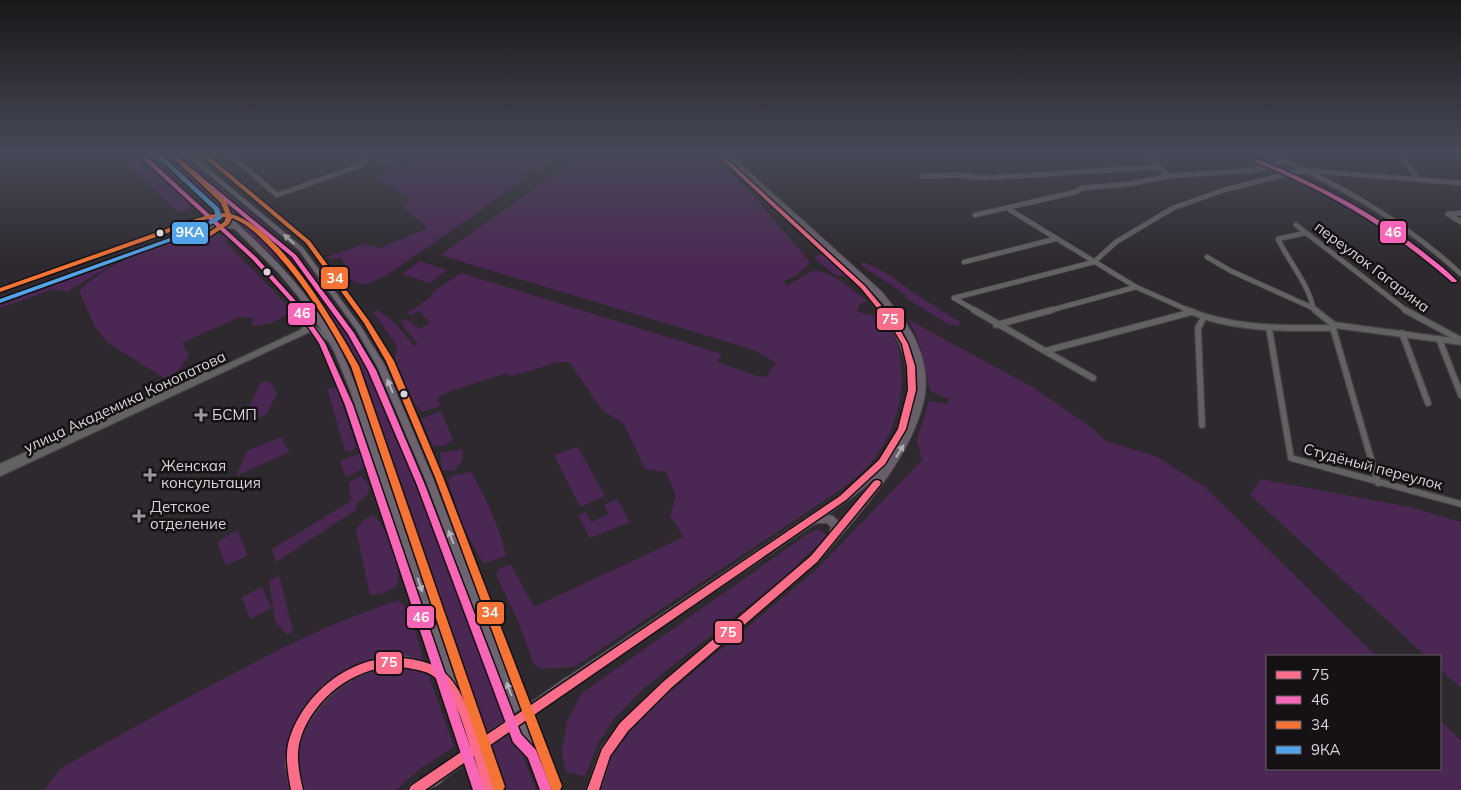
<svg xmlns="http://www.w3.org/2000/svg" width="1461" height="790" viewBox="0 0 1461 790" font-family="Mulish,sans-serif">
<rect width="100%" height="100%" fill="#2e292e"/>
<g fill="#4b2853">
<path d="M116 152H128L137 158 190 204 189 209 178 213Z"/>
<path d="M157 152H178L259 220 306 264 339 309 366 356 404 443 536 790H502L365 400 347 359 323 316 289 270Z"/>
<path d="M366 152H421L384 166 379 165 378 162Z"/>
<path d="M433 152H563L539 169 519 172 527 178 386 276C379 278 370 284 363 284 350 285 343 268 342 258L331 259 327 257 364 244 380 248 428 228 403 207 410 198 377 180 378 175Z"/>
<path d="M587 152H686L693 157 710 154 748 190 810 262 797 275 784 281 787 286C796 282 806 272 815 271 829 269 856 292 867 301L859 305 857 312 882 317C886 322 891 328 893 333 911 375 900 428 871 463 863 472 852 480 843 488L574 667 541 669 533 663 521 628 496 574 501 568 511 565 534 607 684 537 670 516 676 496 666 472 645 469 624 424 602 410 569 362H558L512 376 506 373 448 392 437 398 440 406 422 412 413 402 395 358 397 346 373 312 378 310 395 323 414 346 418 344 400 322 406 319 419 329 430 323 419 311 410 315 407 312 417 307 430 297 434 291 461 273 722 354 717 362 757 376 767 377 776 363 754 350 440 255Z"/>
<path d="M263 201 310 239 304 241 259 202Z"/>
<path d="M205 232 223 235 228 240 226 242 293 311 272 323 252 326 253 318 239 317 182 343 189 355 180 369 166 379 108 343 95 327 79 291C111 258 163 245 205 232Z"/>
<path d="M821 253 849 277 835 275 814 258Z"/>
<path d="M420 261 447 270 430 283 402 274Z"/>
<path d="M864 262 890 275 915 294 957 320 960 322 959 326 948 324 906 298 905 294 863 267 860 263Z"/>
<path d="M114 263 67 292 54 289 0 308V305Z"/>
<path d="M909 320 1034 388 1092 428 1106 441 1157 457 1205 487 1376 656H1267V769H1440V720L1461 741V790H600L608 764 626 735 665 696 818 568 922 460 917 440 929 401 948 404 949 399 930 391 920 345Z"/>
<path d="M266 381 270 382 277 393 266 415 240 424 261 383Z"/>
<path d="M327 388H337L356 447 351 452 345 450Z"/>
<path d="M441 411 453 440 444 446H433L421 419Z"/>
<path d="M281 437 289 452 236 476 247 451Z"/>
<path d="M578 447 605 496 580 507 554 455Z"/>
<path d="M462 449C465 457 459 466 454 471L442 470 440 453Z"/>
<path d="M361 453 366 467 346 477 340 461Z"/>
<path d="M471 472C486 498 499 526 506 556L483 564 463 526 448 481 454 475Z"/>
<path d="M361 476 370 487 367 495 357 503 356 510 276 562 272 549 351 501 349 482Z"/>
<path d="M1261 479 1409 507 1461 522V688L1440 669V656H1426L1250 495Z"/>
<path d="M617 499 630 522 590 538 578 515 586 512 591 522 609 514 604 505Z"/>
<path d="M374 515 388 535 400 563 397 585 383 594 370 595 356 529 365 519Z"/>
<path d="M818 529 827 535 824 539 782 579 642 690 614 719 599 742 585 776 566 772 562 752 567 721 582 693 806 535Z"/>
<path d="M234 532H238L247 554 245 557 226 565 217 542Z"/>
<path d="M279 575 293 631 287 635 275 621 269 581Z"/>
<path d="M262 587 271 608 250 619 242 597Z"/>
<path d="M398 600 410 611 423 659 454 747 421 768 396 790H44L61 768 183 700 282 648 339 622Z"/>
</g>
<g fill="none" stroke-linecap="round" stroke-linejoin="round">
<defs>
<g id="minor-far2">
<path d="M227 152 277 195 359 166 365 162 366 157 360 152"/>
<path d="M1145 152 1168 176"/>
<path d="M1262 152C1337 181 1402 220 1461 274"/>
<path d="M1398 152 1419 180"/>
<path d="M922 176 957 175 984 178 1157 167"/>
<path d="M1010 210 1136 287 1190 311"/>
<path d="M1461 213 1448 214 1461 222"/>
<path d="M975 215 1076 192 1082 188 1130 184 1168 176 1255 170 1285 161"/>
<path d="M1296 225 1407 311"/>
<path d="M1305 233 1278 239C1288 260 1310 287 1313 308L1317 311"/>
<path d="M1207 257 1231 271 1313 308"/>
<path d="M964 262 1055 239"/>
<path d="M954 298 1094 262 1116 242 1173 208 1224 190 1295 172 1311 171 1461 183"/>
<path d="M954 298 976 311"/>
<path d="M305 302 308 311"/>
<path d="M1048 311 1136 287"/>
</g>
<g id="minor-far1">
<path d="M974 310 1045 351"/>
<path d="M1187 310C1233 330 1285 328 1333 328L1334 325 1461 342"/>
<path d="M1315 310 1334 325"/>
<path d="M1405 310 1461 340"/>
<path d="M996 325 1052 310"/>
<path d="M1269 328 1291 458 1461 504"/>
<path d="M1333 328 1378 483"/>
<path d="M304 330 310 319 307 310"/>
<path d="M1402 333 1428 403"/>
<path d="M1439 339 1461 395"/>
<path d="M1093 378 1045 351 1192 312"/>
<path d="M1202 425 1198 328 1204 317"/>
<path d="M0 467 206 374"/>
<path d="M0 473 307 330 314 329 330 339"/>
</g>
<path id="minor" d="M529 738 541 748 557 790"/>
<g id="major">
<path d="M151 152H156C217 207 292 264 333 336 346 359 355 384 364 409L458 685 457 688 453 690 449 688 448 685 350 390 335 353 325 335 298 296 279 273 235 229 225 227 209 229 206 227 199 231 0 303V299L195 229 216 217 214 210ZM222 217 230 225 225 223 210 225 221 219Z"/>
<path d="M182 152H188L303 248 361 327 385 366 434 481 553 790H541L426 481 377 366 356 329 299 250Z"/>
</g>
<g id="highway">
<path d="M720 152H727L882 292C895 309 910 325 918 346 924 360 927 378 925 394 915 455 857 517 818 562L671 689 628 731 611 757 600 790H586L601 748 620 723 663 681 810 556 829 534 831 527 827 523H818L813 525 574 686 570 688 566 686 564 682 566 678 855 485C901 446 925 387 893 331 884 315 871 302 860 288L861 286H866ZM868 288C891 309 912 338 916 368 917 376 916 385 917 392L916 396C917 350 897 321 868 288ZM874 479 839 522 833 516 827 515 854 496Z"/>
<path d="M405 656C432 664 451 668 463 697L497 790H483L452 700C446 691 439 680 429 674 381 648 319 691 302 737 295 756 299 772 304 790H290L285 764 289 737 304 708 323 686 347 669 377 658Z"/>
<path d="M439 768 444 770 446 775C440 790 422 790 408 790L410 785Z"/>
</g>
</defs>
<use href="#minor-far2" stroke="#494549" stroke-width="6"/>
<use href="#minor-far1" stroke="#494549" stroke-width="8"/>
<use href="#minor" stroke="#494549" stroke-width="10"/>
<use href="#major" stroke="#494549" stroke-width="2"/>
<use href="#highway" stroke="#494549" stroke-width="2"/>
<use href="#minor-far2" stroke="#646164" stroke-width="4.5"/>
<use href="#minor-far1" stroke="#646164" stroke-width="5.5"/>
<use href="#minor" stroke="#646164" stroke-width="8"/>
<use href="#major" fill="#6c646e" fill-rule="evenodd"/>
<use href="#highway" fill="#685f6a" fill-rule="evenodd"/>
<defs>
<path id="highway-bridge" d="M439 775 570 682"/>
</defs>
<use href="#highway-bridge" stroke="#494549" stroke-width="14" stroke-linecap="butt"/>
<use href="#highway-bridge" stroke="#685f6a" stroke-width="12"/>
<defs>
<g id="bus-1">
<path d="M714 152H719L865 286 896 323 908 344 915 366 916 390 906 429 885 464 846 500 483 750 496 790H484L474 756 425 790H409L411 786 470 746C463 723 455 694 436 678 428 671 418 670 408 668 363 660 315 695 301 737 295 754 299 773 303 790H291C288 773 284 754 290 737 306 689 358 650 410 659 422 661 436 664 445 673 463 690 471 717 479 740L840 496 879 460 898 429 908 390 907 366 902 344 891 325 861 288Z"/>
<path d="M877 480 880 481 881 483 880 485 817 562 671 688 628 731 610 756 599 790H587L602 749 620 723 663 682 811 556 874 481Z"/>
</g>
<g id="bus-2">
<path d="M144 158H148L256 257 295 300 325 343 353 405 485 790H473L345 405 319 343 291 302 252 259 144 160Z"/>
<path d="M176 159H180L296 255 354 333 376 370 425 485 521 734 536 750 552 790H540L528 758 513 742 417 485 368 370 348 334 292 257 176 161Z"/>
<path d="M1256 160H1260C1318 184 1373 212 1422 251 1434 261 1447 270 1457 281L1456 282H1452C1390 228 1332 194 1256 162Z"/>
</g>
<g id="bus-3">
<path d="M167 152H172L226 201 231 214C279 227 335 323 359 366L505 787 503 790H495L493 787 351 366C329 324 304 283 271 248 259 236 248 224 232 218L229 224 206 239H202V237L224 222 226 217 210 218 0 292V288L192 220 209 215 225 213 221 203Z"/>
<path d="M198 152H204L310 241 369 321 394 361 443 477 562 786 560 790H552L550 786 435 477 386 361 364 323 306 243Z"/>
</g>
<path id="bus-4" d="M152 152H158L219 208 222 218 221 219 199 231 0 303V299L195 229 216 217 214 210Z"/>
</defs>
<use href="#bus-1" stroke="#151115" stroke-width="3"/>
<use href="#bus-2" stroke="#151115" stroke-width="3"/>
<use href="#bus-3" stroke="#151115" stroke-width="3"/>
<use href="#bus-4" stroke="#151115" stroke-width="3"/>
<use href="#bus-1" fill="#fb6d88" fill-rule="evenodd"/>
<use href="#bus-2" fill="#fa66b7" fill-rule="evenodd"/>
<use href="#bus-3" fill="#f57335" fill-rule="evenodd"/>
<use href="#bus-4" fill="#53a3e8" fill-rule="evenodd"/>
</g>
<defs><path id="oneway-solid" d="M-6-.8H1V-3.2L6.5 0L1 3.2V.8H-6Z" transform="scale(1.25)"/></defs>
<g fill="#b8b2ba">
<use href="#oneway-solid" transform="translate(289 239) rotate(-139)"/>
<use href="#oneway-solid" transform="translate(390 386) rotate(-113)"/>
<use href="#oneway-solid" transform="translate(451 537) rotate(-111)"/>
<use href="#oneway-solid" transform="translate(420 585) rotate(71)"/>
<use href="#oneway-solid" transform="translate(509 689) rotate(-111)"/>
</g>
<use fill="#b1abb3" href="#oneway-solid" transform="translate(900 451) rotate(-58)"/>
<linearGradient id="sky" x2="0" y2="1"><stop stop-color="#191719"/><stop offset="0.58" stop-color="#464957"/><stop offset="1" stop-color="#464957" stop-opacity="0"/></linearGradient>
<rect width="1461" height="263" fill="url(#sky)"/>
<g fill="#d9d4db" stroke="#151115" stroke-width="2">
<circle cx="160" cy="233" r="4.5"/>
<circle cx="267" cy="272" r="4.5"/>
<circle cx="404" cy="394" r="4.5"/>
</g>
<g fill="#9d989e" stroke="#151115" stroke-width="2">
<path d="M198.5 407.5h5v5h5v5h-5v5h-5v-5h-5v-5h5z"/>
<path d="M147.5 467.5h5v5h5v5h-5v5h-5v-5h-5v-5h5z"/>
<path d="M136.5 508.5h5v5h5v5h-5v5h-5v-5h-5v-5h5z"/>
</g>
<g text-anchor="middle" stroke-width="5" stroke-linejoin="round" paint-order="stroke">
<g font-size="15" fill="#d9d4db" stroke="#151115">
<text transform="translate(1372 267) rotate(37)" y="5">переулок Гагарина</text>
<text transform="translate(125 402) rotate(-25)" y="5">улица Академика Конопатова</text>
<text transform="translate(1373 467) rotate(15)" y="5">Студёный переулок</text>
</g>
<g font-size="15" fill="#d9d4db" stroke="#151115" text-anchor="start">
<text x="212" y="420">БСМП</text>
<text x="161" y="471">Женская<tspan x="161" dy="17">консультация</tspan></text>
<text x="150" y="512">Детское<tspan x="150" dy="17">отделение</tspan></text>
</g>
</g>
<g stroke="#151115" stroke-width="2">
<rect x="1379" y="220" width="28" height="24" rx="5" fill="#fa66b7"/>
<rect x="171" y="221" width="38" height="24" rx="5" fill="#53a3e8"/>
<rect x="320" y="266" width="29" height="24" rx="5" fill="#f57335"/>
<rect x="287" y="302" width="29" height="24" rx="5" fill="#fa66b7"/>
<rect x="876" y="307" width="29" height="24" rx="5" fill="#fb6d88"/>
<rect x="476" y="601" width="29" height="24" rx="5" fill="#f57335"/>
<rect x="406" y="605" width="29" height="24" rx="5" fill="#fa66b7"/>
<rect x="714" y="620" width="29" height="24" rx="5" fill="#fb6d88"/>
<rect x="375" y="651" width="28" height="24" rx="5" fill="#fb6d88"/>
</g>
<g font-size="14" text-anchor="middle" font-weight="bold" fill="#fff">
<text x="1393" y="237">46</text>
<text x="190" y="237">9КА</text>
<text x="335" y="283">34</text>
<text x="302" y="318">46</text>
<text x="890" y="324">75</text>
<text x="490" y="617">34</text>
<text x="421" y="622">46</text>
<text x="728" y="637">75</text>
<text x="389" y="667">75</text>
</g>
<rect x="1266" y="655" width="175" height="115" fill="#151115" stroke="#635f64"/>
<rect x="1276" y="671" width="25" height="8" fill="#fb6d88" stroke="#635f64"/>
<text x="1311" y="680" font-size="15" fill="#d9d4db">75</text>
<rect x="1276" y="696" width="25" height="8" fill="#fa66b7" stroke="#635f64"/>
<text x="1311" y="705" font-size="15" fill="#d9d4db">46</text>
<rect x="1276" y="721" width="25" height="8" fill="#f57335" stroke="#635f64"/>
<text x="1311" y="730" font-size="15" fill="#d9d4db">34</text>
<rect x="1276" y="746" width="25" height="8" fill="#53a3e8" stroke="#635f64"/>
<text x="1311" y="755" font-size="15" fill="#d9d4db">9КА</text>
</svg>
